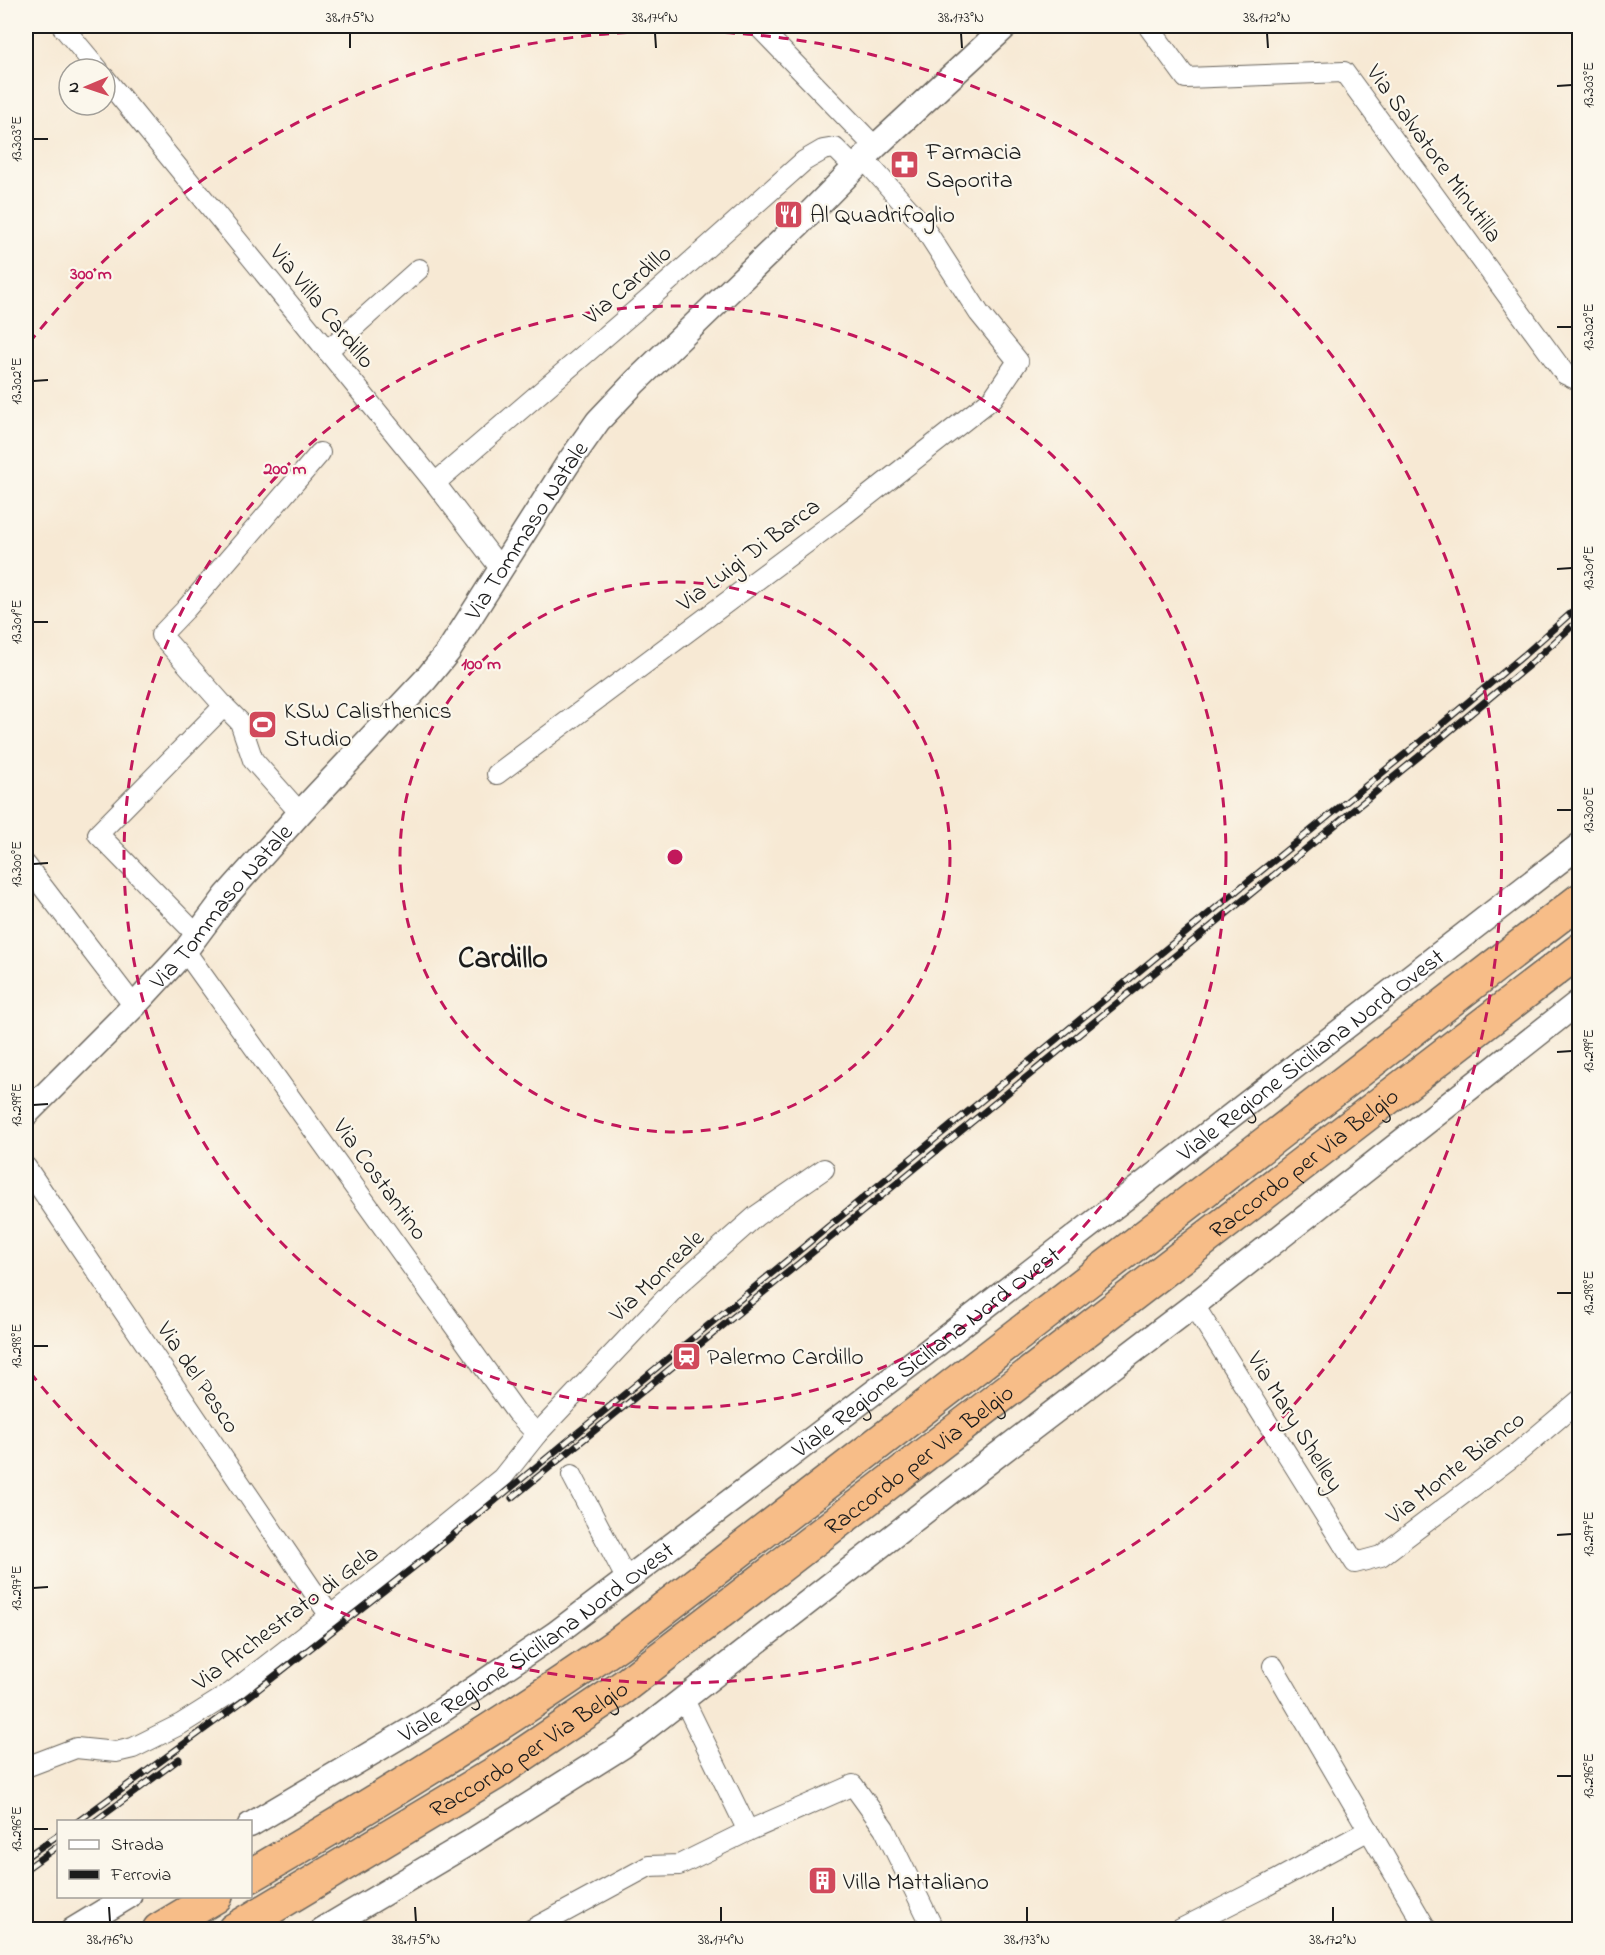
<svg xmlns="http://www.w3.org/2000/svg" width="1605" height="1955" viewBox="0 0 1605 1955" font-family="'Indie Flower',sans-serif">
<rect width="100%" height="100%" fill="#fbf7ec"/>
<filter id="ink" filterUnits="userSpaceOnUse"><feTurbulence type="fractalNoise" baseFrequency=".0167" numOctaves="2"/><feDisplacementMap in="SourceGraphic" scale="12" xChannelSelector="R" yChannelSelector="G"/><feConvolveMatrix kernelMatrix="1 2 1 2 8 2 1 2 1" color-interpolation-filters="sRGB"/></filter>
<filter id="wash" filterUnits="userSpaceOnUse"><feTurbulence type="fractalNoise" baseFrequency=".008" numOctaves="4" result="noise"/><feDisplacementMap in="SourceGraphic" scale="24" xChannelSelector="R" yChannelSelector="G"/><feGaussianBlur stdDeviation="1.35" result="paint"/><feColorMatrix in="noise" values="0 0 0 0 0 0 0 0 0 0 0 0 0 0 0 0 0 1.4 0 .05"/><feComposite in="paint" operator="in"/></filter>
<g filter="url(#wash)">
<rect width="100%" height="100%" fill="#f7e9d4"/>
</g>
<g filter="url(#ink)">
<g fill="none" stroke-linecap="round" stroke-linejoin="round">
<defs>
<g id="minor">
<path d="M62 26 98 69"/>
<path d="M758 26 875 147"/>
<path d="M1148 26 1186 78 1344 72 1565 374 1580 381"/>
<path d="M105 78 435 483 500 568"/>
<path d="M327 351 419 269"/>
<path d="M435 483 649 299 804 161 823 150 835 148 855 168"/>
<path d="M497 774 845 514 993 398 1018 361 979 313 921 223 864 159"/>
<path d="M300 813 253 760 240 722 224 706 161 635 185 610 320 453"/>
<path d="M26 865 134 1006"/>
<path d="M197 935 98 834 224 706"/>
<path d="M185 951 516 1412 537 1434"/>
<path d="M26 1167 330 1616"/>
<path d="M1194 1305 1355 1563 1381 1556 1516 1454 1580 1400"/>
<path d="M572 1475 627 1580"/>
<path d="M1273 1666 1427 1930"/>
<path d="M683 1698 748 1831 853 1785 884 1828 934 1930"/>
<path d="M26 1767 76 1748 116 1752 133 1748 181 1724 232 1692 389 1570 502 1478 537 1434 678 1285 756 1216 824 1169"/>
<path d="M531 1930 649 1866 679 1865 748 1831"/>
<path d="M1179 1930 1264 1887 1369 1830"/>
</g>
<g id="tertiary">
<path id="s1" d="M26 1114 134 1006 185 951 226 896 300 813 426 679 448 652 567 465 598 421 635 382 799 224 875 147 1006 26"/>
<path id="s2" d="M250 1825 429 1719 555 1634 923 1355 1580 845"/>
<path d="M73 1930 129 1896"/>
<path d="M322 1930 472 1841 623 1746 996 1456 1194 1305 1580 1001"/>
</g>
<g id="motorway">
<path d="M250 1876C377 1802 501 1726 621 1642L1580 900"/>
<path d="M159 1930 216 1896"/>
<path id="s3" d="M234 1930 494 1774 623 1687 1580 950"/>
</g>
</defs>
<use href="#minor" stroke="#69645c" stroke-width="22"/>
<use href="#tertiary" stroke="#69645c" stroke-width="27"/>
<use href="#motorway" stroke="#69645c" stroke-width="36"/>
<use href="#minor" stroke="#fff" stroke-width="20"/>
<use href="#tertiary" stroke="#fff" stroke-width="24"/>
<use href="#motorway" stroke="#f7bd88" stroke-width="33"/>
<defs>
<g id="rail">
<path d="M512 1498 1439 740 1529 665 1580 619"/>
<path d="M77 1822 247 1698 424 1559 1251 879 1436 729 1524 655 1580 605"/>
<path d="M94 1822 179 1759"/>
<path d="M26 1857 58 1835"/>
<path d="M26 1869 58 1846"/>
</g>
</defs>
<use href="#rail" stroke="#1c1c1c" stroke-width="7"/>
<use href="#rail" stroke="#fbf7ec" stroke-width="4.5" stroke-dasharray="14" stroke-linecap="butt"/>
</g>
</g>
<path fill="none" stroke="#1c1c1c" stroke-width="2" d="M350 33V48M655 33 656 48M961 33 962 48M1267 33 1268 48M1557 86 1572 85M33 139H48M1557 327H1572M33 381 48 380M1557 569 1572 568M33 622H48M1557 810H1572M33 864 48 863M1557 1052 1572 1051M33 1105 48 1104M1557 1293H1572M33 1346H48M1557 1535 1572 1534M33 1588 48 1587M1557 1776H1572M33 1829H48M109 1907 110 1922M415 1907 416 1922M721 1907V1922M1027 1907V1922M1333 1907V1922"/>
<g fill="none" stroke="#c2185b" stroke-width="3" stroke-dasharray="10 8">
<circle cx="675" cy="857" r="275"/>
<circle cx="675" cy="857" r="551"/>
<path d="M29 343A826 826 0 1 1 29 1371"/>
</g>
<defs>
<symbol id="pharmacy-square" viewBox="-11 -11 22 22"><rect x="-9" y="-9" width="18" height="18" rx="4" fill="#d1495b" stroke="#fbf7ec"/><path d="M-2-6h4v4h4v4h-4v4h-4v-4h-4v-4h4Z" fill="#fff"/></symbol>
<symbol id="restaurant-square" viewBox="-11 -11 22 22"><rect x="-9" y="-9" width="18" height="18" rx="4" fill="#d1495b" stroke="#fbf7ec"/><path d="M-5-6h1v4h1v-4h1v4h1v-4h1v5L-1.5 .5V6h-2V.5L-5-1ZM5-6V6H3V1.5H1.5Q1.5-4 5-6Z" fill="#fff"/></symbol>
<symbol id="stadium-square" viewBox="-11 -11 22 22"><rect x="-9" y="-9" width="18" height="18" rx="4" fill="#d1495b" stroke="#fbf7ec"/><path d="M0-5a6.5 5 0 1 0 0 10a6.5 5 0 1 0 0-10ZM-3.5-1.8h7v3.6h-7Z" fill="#fff"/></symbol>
<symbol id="station-square" viewBox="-11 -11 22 22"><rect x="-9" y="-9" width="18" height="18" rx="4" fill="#d1495b" stroke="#fbf7ec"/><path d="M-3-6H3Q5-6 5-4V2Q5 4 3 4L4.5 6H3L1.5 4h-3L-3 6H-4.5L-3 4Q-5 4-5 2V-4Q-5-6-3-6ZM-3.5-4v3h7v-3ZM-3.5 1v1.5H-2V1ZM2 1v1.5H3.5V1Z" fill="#fff"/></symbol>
<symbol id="building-square" viewBox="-11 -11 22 22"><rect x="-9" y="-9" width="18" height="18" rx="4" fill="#d1495b" stroke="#fbf7ec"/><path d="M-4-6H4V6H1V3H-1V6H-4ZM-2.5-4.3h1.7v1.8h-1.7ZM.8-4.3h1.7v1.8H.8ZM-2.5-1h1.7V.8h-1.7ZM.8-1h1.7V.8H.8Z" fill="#fff"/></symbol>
</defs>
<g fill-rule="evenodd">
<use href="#pharmacy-square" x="888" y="148" width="33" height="33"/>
<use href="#restaurant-square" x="772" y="198" width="33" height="33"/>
<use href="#stadium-square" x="246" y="708" width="33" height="33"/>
<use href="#station-square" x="670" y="1340" width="33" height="33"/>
<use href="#building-square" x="806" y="1864" width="33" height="33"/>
</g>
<g text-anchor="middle" stroke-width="4.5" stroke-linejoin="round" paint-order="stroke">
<g font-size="24" fill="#1c1c1c" stroke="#fbf7ec" text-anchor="start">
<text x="926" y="159">Farmacia<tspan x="926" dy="28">Saporita</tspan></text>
<text x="810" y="222">Al Quadrifoglio</text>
<text x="284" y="718">KSW Calisthenics<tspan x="284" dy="28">Studio</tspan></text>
<text x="707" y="1364">Palermo Cardillo</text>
<text x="843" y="1889">Villa Mattaliano</text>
</g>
<g font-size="24" fill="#1c1c1c" stroke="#fbf7ec">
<text transform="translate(1435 153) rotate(54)" y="8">Via Salvatore Minutilla</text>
<text transform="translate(627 284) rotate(-41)" y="8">Via Cardillo</text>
<text transform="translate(323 306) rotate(51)" y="8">Via Villa Cardillo</text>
<text dy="8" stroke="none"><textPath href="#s1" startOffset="771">Via Tommaso Natale</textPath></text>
<text transform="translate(748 554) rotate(-37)" y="8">Via Luigi Di Barca</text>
<text dy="8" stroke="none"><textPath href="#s1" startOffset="285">Via Tommaso Natale</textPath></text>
<text dy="8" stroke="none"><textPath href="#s2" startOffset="1312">Viale Regione Siciliana Nord Ovest</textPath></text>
<text dy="8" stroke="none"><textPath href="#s3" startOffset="1318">Raccordo per Via Belgio</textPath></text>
<text transform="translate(381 1179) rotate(54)" y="8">Via Costantino</text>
<text transform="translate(656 1275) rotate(-44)" y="8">Via Monreale</text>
<text dy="8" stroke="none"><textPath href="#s2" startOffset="826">Viale Regione Siciliana Nord Ovest</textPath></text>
<text transform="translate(199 1377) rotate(56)" y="8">Via del Pesco</text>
<text transform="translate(1296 1421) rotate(58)" y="8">Via Mary Shelley</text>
<text dy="8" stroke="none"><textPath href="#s3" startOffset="832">Raccordo per Via Belgio</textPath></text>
<text transform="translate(1455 1467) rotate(-38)" y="8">Via Monte Bianco</text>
<text transform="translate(285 1617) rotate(-37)" y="8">Via Archestrato di Gela</text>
<text dy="8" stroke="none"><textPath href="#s2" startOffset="340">Viale Regione Siciliana Nord Ovest</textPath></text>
<text dy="8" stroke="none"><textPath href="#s3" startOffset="346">Raccordo per Via Belgio</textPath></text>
</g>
<g font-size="30" font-weight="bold" fill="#1c1c1c" stroke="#fbf7ec">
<text x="503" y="967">Cardillo</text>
</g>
</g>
<circle cx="675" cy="857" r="9" fill="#c2185b" stroke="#fbf7ec" stroke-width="3"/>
<g font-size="18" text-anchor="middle" font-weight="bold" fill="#c2185b" stroke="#fbf7ec" stroke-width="4.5" stroke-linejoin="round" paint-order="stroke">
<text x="91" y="279">300 m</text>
<text x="285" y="474">200 m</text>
<text x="481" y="669">100 m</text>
</g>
<rect width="1605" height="1955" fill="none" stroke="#fbf7ec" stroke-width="66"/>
<rect x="57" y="1820" width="195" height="78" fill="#fbf7ec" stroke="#a29f99" stroke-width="1.5"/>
<rect x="69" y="1840" width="30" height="9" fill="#ffffff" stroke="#a29f99" stroke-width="1.5"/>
<text x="111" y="1850" font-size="18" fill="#1c1c1c">Strada</text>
<rect x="69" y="1870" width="30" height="9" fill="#1c1c1c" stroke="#a29f99" stroke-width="1.5"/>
<text x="111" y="1880" font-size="18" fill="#1c1c1c">Ferrovia</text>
<g transform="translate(87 87) rotate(268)"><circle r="28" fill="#fbf7ec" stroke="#a29f99" stroke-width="1.5"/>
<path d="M0-4.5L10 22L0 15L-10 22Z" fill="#d1495b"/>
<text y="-9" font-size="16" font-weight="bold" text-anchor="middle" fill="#1c1c1c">N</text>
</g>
<rect x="33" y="33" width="1539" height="1889" fill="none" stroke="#1c1c1c" stroke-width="2"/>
<g font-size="15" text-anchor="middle" fill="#1c1c1c">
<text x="350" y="22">38.175°N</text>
<text x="655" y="22">38.174°N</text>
<text x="961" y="22">38.173°N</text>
<text x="1267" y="22">38.172°N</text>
<text transform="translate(1588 85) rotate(-90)" y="5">13.303°E</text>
<text transform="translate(16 139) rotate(-90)" y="5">13.303°E</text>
<text transform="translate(1588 327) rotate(-90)" y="5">13.302°E</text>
<text transform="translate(16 381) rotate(-90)" y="5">13.302°E</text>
<text transform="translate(1588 568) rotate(-90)" y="5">13.301°E</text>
<text transform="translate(16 622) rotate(-90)" y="5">13.301°E</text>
<text transform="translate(1588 810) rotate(-90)" y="5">13.300°E</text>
<text transform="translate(16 864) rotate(-90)" y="5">13.300°E</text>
<text transform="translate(1588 1051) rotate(-90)" y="5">13.299°E</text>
<text transform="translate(16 1105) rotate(-90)" y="5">13.299°E</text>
<text transform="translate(1588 1293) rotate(-90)" y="5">13.298°E</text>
<text transform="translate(16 1346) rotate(-90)" y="5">13.298°E</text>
<text transform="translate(1588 1534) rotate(-90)" y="5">13.297°E</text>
<text transform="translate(16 1588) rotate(-90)" y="5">13.297°E</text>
<text transform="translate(1588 1776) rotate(-90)" y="5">13.296°E</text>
<text transform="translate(16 1829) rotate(-90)" y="5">13.296°E</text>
<text x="110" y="1944">38.176°N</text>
<text x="416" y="1944">38.175°N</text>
<text x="721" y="1944">38.174°N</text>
<text x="1027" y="1944">38.173°N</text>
<text x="1333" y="1944">38.172°N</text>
</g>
</svg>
